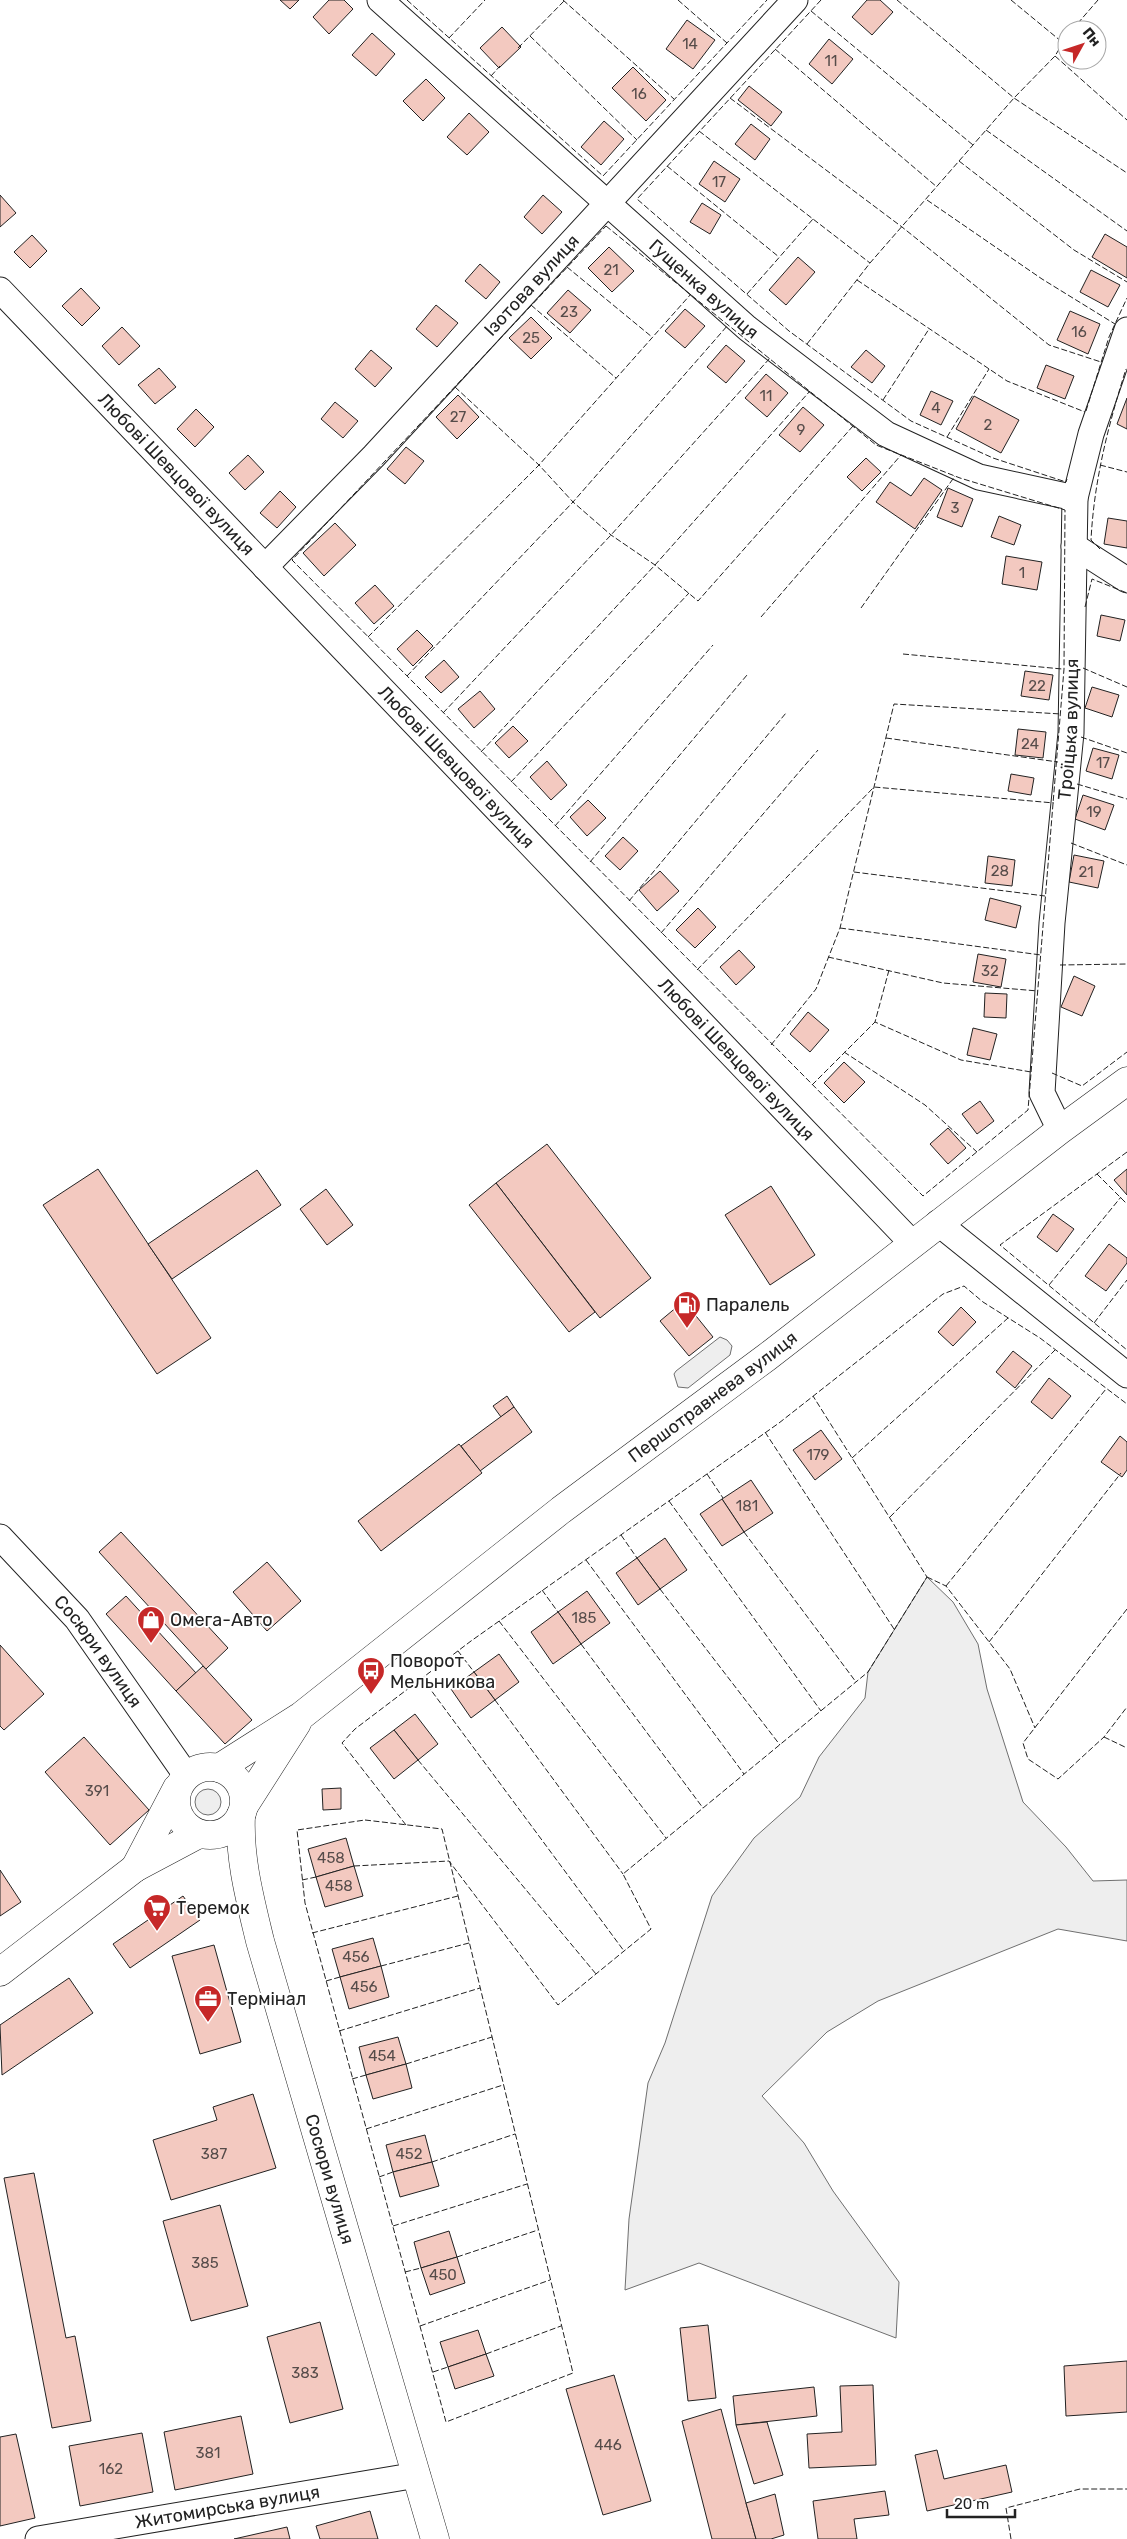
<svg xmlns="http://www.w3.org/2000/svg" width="1127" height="2539" viewBox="0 0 1127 2539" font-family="Rubik,sans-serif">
<rect width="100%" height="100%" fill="#fff"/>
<g fill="#eee" stroke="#6f6f6f">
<path d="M720 1337 727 1340 732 1346 730 1355 688 1388 678 1387 674 1374 676 1371Z"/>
<path d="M927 1577 953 1602 978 1644 987 1689 1023 1802 1066 1847 1093 1881 1127 1880V1941L1058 1929 878 2001 827 2032 762 2096 804 2143 833 2191 899 2282 896 2338 699 2263 625 2290 629 2219 648 2083 665 2043 712 1896 754 1838 800 1797 819 1757 865 1698 868 1672Z"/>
<circle cx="208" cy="1802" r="13"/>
</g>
<g fill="#f3c9c0" stroke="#222">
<path d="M280 0H299L290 9Z"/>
<path d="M329 0H344L353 9 329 34 313 17Z"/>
<path d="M867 0H880L893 12 872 35 852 17Z"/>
<path d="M687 20 715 40 693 69 666 49Z"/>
<path d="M502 27 521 47 499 68 480 48Z"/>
<path d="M372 33 395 54 376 76 352 55Z"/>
<path d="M829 39 853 59 832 84 809 64Z"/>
<path d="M633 67 666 100 646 121 612 88Z"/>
<path d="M426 79 445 98 423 121 403 101Z"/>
<path d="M749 86 782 112 771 126 738 100Z"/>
<path d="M469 113 489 132 467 155 447 137Z"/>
<path d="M604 121 624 139 601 165 581 147Z"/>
<path d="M751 124 770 139 755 160 735 144Z"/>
<path d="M714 161 740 179 725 202 699 184Z"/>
<path d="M0 195 16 213 0 227Z"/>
<path d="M543 195 562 212 542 234 524 217Z"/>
<path d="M702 203 721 215 710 234 690 222Z"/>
<path d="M1105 234 1127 247V278L1092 257Z"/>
<path d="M32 235 47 251 30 268 14 252Z"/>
<path d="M609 247 634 271 612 292 588 268Z"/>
<path d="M798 257 815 272 786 305 769 290Z"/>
<path d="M480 264 500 282 486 299 465 281Z"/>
<path d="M1091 270 1120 285 1108 307 1080 292Z"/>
<path d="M81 288 100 308 82 326 62 306Z"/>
<path d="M568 290 591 310 570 333 547 313Z"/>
<path d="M436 305 458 323 437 347 416 329Z"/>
<path d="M685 309 705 326 685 348 665 331Z"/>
<path d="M1070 311 1100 324 1088 354 1057 340Z"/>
<path d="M531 317 552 338 531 359 509 338Z"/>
<path d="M122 327 140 346 119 365 102 346Z"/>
<path d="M726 345 745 361 726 383 707 367Z"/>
<path d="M371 350 392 368 375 387 355 369Z"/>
<path d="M866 350 885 366 872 383 851 367Z"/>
<path d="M1046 365 1074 376 1065 399 1037 388Z"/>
<path d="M159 368 176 387 155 404 138 385Z"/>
<path d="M766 374 788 393 767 417 745 398Z"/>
<path d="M931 391 953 401 941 425 920 415Z"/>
<path d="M458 395 479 417 457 439 436 417Z"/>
<path d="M974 396 1019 420 1001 453 956 429Z"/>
<path d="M1127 398V429L1117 424Z"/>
<path d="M335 402 358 421 343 438 321 419Z"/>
<path d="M803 407 824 425 800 452 779 435Z"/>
<path d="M196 409 214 427 195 447 177 429Z"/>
<path d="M406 447 424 461 405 484 387 469Z"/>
<path d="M248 455 264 472 245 490 229 473Z"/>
<path d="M866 458 881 472 862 491 847 477Z"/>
<path d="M924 478 942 490 915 529 876 502 890 482 911 496Z"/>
<path d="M948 488 973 499 962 527 937 517Z"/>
<path d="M280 491 296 507 277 528 260 513Z"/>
<path d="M999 516 1021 525 1014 545 991 537Z"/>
<path d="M1108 518 1127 521V548L1104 544Z"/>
<path d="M335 523 356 545 324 576 303 553Z"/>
<path d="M1006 556 1042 562 1037 590 1002 584Z"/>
<path d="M375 585 394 606 374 624 355 603Z"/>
<path d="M1101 615 1125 620 1120 641 1097 636Z"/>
<path d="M417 630 433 646 413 666 397 649Z"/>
<path d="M444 660 459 677 441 693 425 677Z"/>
<path d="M1025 671 1053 675 1049 700 1021 696Z"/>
<path d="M1092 687 1119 695 1112 717 1085 708Z"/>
<path d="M480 691 495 709 474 728 458 709Z"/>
<path d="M513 726 528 741 509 758 495 743Z"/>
<path d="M1018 729 1046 732 1043 758 1015 755Z"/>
<path d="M1093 748 1119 755 1112 779 1086 771Z"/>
<path d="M547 761 567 785 551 800 530 777Z"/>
<path d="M1011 774 1034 778 1031 795 1008 791Z"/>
<path d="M1083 795 1114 805 1105 830 1075 819Z"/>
<path d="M588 800 606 818 587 836 570 817Z"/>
<path d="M623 837 638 851 620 870 605 856Z"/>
<path d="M1074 855 1104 861 1098 888 1069 882Z"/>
<path d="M988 856 1015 860 1012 886 985 883Z"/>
<path d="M660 871 679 891 657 911 639 890Z"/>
<path d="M990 898 1021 906 1016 928 985 920Z"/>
<path d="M698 908 716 927 695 948 676 930Z"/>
<path d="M739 950 755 967 736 985 720 967Z"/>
<path d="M978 954 1006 959 1001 987 973 982Z"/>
<path d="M1074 976 1095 986 1082 1016 1061 1007Z"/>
<path d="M985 993 1007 994 1006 1018 984 1017Z"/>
<path d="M808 1012 829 1030 810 1052 790 1034Z"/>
<path d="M973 1028 997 1034 990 1060 967 1055Z"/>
<path d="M844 1062 865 1082 844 1103 824 1083Z"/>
<path d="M980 1101 994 1121 977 1134 962 1114Z"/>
<path d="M948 1128 966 1148 948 1164 930 1144Z"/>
<path d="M547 1144 651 1278 600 1318 496 1183Z"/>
<path d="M98 1169 211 1338 157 1374 43 1205Z"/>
<path d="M1127 1169V1195L1114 1180Z"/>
<path d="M257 1170 281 1205 172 1279 148 1244Z"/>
<path d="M496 1183 595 1312 569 1332 469 1205Z"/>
<path d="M771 1186 815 1255 770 1285 725 1215Z"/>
<path d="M326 1189 353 1225 327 1245 300 1209Z"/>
<path d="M1053 1214 1074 1229 1057 1252 1037 1237Z"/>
<path d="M1109 1244 1127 1258V1263L1106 1291 1085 1276Z"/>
<path d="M684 1301 713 1337 689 1356 660 1321Z"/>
<path d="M961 1307 976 1322 953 1346 938 1332Z"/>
<path d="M1013 1351 1032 1366 1015 1388 996 1372Z"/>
<path d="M1049 1378 1071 1396 1052 1419 1031 1402Z"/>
<path d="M507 1396 514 1407 501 1417 493 1406Z"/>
<path d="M514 1407 532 1432 480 1471 461 1446Z"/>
<path d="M821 1430 842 1459 815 1480 793 1450Z"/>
<path d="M1120 1436 1127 1442V1470L1122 1477 1101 1462Z"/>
<path d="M459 1444 482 1473 381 1551 358 1521Z"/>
<path d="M751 1480 773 1513 744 1532 722 1499Z"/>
<path d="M722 1499 744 1532 722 1546 700 1514Z"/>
<path d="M121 1532 228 1648 206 1669 99 1552Z"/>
<path d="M665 1538 687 1570 660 1589 637 1558Z"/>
<path d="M637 1558 660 1589 638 1605 616 1573Z"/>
<path d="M267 1562 301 1601 267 1631 233 1592Z"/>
<path d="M587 1591 610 1623 581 1644 558 1612Z"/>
<path d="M126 1596 196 1673 176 1691 106 1614Z"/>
<path d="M558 1612 581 1644 553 1664 531 1632Z"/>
<path d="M0 1645 44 1694 4 1730 0 1726Z"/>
<path d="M499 1654 519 1682 495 1700 474 1672Z"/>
<path d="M203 1666 252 1720 225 1744 176 1691Z"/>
<path d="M474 1672 495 1700 471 1718 451 1689Z"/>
<path d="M415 1714 438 1744 418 1760 394 1730Z"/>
<path d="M394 1730 418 1760 394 1779 370 1748Z"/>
<path d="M84 1737 149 1810 110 1845 45 1772Z"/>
<path d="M341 1788V1809L323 1810 322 1789Z"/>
<path d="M346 1838 354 1866 316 1877 308 1849Z"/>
<path d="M354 1866 363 1896 325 1907 316 1877Z"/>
<path d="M0 1870 21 1902 0 1916Z"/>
<path d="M183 1896 200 1920 130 1968 113 1944Z"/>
<path d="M373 1938 381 1966 340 1977 332 1949Z"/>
<path d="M214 1945 241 2042 200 2054 172 1956Z"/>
<path d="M381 1966 389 1997 349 2009 340 1977Z"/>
<path d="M69 1978 93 2013 2 2075 0 2025Z"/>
<path d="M398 2037 406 2064 366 2075 359 2047Z"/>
<path d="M406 2064 412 2088 373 2099 366 2075Z"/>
<path d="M253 2094 276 2168 171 2200 153 2140 217 2120 213 2107Z"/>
<path d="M425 2135 432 2162 393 2172 386 2145Z"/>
<path d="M432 2162 439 2186 400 2197 393 2172Z"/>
<path d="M34 2173 66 2338 75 2336 91 2421 52 2428 4 2178Z"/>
<path d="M220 2205 248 2306 191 2321 163 2221Z"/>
<path d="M449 2231 457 2257 421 2268 414 2242Z"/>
<path d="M457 2257 465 2283 430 2295 421 2268Z"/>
<path d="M320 2322 343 2409 290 2423 267 2337Z"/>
<path d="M708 2325 716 2398 688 2401 680 2328Z"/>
<path d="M478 2330 486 2354 448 2367 440 2342Z"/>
<path d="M486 2354 494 2376 455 2389 448 2367Z"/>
<path d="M1127 2361V2412L1066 2416 1064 2366Z"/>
<path d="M614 2375 651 2501 603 2515 566 2389Z"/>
<path d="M873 2385 876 2465 809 2468 807 2434 842 2432 840 2386Z"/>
<path d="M814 2387 817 2416 736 2425 733 2396Z"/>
<path d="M721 2409 746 2503 756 2539H712L682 2421Z"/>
<path d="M241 2416 253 2474 175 2490 164 2432Z"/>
<path d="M767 2422 783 2475 754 2484 736 2425Z"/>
<path d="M142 2433 153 2492 80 2506 69 2446Z"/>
<path d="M16 2434 35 2518 0 2526V2437Z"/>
<path d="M937 2450 944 2479 1006 2465 1012 2492 927 2511 915 2455Z"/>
<path d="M885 2491 889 2515 854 2519 857 2539H818L813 2501Z"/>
<path d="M775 2494 784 2535 771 2539H756L746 2503Z"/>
<path d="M370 2511 378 2539H320L316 2526Z"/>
<path d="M287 2527 290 2539H234Z"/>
</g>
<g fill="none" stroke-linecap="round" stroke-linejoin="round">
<defs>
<g id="minor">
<path id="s1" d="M380 0 747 328 886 434 979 477 1075 498"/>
<path id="s2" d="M0 290 912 1243"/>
<path d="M1074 546 1127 580"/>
<path id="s3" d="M265 567 374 456 795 0"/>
<path id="s4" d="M1060 1130 1042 1093 1052 923 1071 733 1075 498 1091 434 1127 330"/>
<path d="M938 1223 1127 1375"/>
<path id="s5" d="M0 1537 77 1619 186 1775"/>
<path id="s6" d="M38 2539 417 2475"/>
</g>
<g id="major">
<circle cx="210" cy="1801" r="34"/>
<path id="s7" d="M219 1768 301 1716 561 1510 767 1357 1060 1130 1127 1081"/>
<path d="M244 1806 297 1723"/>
<path id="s8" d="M241 1815C239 1859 250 1899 260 1941L435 2539"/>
<path d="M135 1868 177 1788"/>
<path d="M0 1972 135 1868 199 1834"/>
</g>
</defs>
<use href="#minor" stroke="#222" stroke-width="27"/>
<use href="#major" stroke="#222" stroke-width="29"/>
<use href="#minor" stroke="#fff" stroke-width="25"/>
<use href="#major" stroke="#fff" stroke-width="28"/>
<g stroke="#222" stroke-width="1" stroke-dasharray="6 2.5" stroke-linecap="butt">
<path d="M407 0 603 176 767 0"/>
<path d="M563 0 674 99"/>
<path d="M678 0 727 43"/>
<path d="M821 0 637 199 789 331 911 421 993 458 1066 482 1067 479"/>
<path d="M897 0 1014 98 1127 173"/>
<path d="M1011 0 1062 42"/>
<path d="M811 11 973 145"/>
<path d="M1072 30 1098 0"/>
<path d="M530 36 637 140"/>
<path d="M449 38 485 0"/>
<path d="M518 48 565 0"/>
<path d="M775 49 937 187"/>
<path d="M1055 56 1127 120"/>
<path d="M491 76 500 66"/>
<path d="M730 98 902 227 1049 345 1101 362"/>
<path d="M986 130 1127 231"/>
<path d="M699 131 870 263"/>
<path d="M959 161 1074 250 1127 282"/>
<path d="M667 166 779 257"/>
<path d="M927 200 1042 279 1115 324"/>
<path d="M606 226 876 445 960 478 1065 510 1064 669 1028 1110 923 1196 292 560Z"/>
<path d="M567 267 652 337"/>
<path d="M857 280 1007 381 1085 412"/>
<path d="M747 294 813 219"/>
<path d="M531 305 616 378"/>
<path d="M807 344 870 263 1014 98 1055 56 1067 36"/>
<path d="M455 387 539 465 573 502 611 535 655 565 698 601 853 426"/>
<path d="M883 400 929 329"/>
<path d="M1086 411 1109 337 1127 298"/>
<path d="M947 437 989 369"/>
<path d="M1100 465 1127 472"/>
<path d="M1100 549 1091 540C1094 481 1108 426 1126 369"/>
<path d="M1085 607 1092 579 1127 593"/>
<path d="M861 608 955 476"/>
<path d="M761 617 901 455"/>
<path d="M368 637 539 465 691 294"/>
<path d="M903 654 1062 669"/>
<path d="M1083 668 1127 687"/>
<path d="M407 676 573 502 728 325"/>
<path d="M443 713 611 535 770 358"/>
<path d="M1081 737 1127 753"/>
<path d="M886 738 1058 762"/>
<path d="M481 752 655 565 810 391"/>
<path d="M511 782 689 593"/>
<path d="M1077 784 1127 799"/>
<path d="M555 826 713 645"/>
<path d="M1071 843 1127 865"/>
<path d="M590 862 747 675"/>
<path d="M854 872 1045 896"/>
<path d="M629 901 786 713"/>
<path d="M840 928 1041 955"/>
<path d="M661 933 818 750"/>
<path d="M828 957 943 983 1038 991"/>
<path d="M1060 965 1127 964"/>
<path d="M697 970 874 787 1054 803"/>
<path d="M889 970 875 1022 961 1060 1031 1072"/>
<path d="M771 1045 816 989 840 928 894 704 1061 714"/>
<path d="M844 1052 925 1105 977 1152"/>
<path d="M1052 1073 1082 1086 1127 1052"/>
<path d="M812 1085 875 1022"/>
<path d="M1127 1152 1000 1245 1127 1350"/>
<path d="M1097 1174 1127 1204"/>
<path d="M1049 1285 1121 1197"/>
<path d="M1094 1323 1127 1280"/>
<path d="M765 1432 894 1629"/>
<path d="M852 1458 1008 1318"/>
<path d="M707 1474 723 1498"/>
<path d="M669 1501 821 1711"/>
<path d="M890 1517 1055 1350"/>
<path d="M744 1532 856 1682"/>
<path d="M621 1535 637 1558"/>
<path d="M586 1560 744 1774"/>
<path d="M927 1577 946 1586 1010 1669 1035 1728"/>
<path d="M946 1586 1106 1389"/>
<path d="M660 1589 780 1745"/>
<path d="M542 1590 558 1612"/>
<path d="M1127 1609 1023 1743 1028 1759 1058 1779 1104 1737 1127 1707"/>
<path d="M499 1621 666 1838"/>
<path d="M989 1642 1121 1473"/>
<path d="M581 1644 703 1808"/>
<path d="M458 1651 474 1672"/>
<path d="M422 1678 624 1951"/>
<path d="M495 1700 623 1874"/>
<path d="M1104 1737 1127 1748"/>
<path d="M418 1760 596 1974"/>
<path d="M365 1820 442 1829 573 2373 446 2422 305 1903 297 1830Z"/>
<path d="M406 1825 342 1743 355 1729 471 1641 779 1423 943 1294 964 1286 983 1302 1040 1338 1127 1404"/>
<path d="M354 1866 449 1861 558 2005 651 1929 623 1874 868 1672 927 1577 813 1396"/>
<path d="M302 1880 316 1877"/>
<path d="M312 1933 458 1896"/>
<path d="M381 1966 469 1943"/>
<path d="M326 1981 340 1977"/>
<path d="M339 2031 480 1988"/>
<path d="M406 2064 492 2037"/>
<path d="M352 2079 366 2075"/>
<path d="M366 2129 503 2085"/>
<path d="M432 2162 515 2134"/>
<path d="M379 2177 393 2172"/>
<path d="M393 2226 527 2184"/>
<path d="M457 2257 538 2230"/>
<path d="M405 2272 421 2268"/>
<path d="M420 2326 550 2280"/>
<path d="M486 2354 561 2326"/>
<path d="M433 2372 448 2367"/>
<path d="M1011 2539 1006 2508 1080 2489H1127"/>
</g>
</g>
<defs>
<symbol id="fuel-pin" viewBox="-11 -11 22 30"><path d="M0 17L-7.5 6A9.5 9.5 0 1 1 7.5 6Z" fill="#c62828" stroke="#fff"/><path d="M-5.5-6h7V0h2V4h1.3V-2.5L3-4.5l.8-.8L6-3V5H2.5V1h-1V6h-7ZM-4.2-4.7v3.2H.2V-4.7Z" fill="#fff"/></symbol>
<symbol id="shop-pin" viewBox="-11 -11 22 30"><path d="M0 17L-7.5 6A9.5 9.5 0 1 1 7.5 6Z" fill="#c62828" stroke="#fff"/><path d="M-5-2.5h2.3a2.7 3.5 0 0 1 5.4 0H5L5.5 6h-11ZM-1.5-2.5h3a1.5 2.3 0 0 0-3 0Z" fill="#fff"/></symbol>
<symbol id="bus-pin" viewBox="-11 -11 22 30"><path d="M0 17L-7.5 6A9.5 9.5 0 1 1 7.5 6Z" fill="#c62828" stroke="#fff"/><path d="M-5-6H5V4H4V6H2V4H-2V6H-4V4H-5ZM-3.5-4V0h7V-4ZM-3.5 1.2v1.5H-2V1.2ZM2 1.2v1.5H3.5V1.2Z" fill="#fff"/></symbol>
<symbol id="supermarket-pin" viewBox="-11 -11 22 30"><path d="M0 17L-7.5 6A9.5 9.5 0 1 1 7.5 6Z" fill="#c62828" stroke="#fff"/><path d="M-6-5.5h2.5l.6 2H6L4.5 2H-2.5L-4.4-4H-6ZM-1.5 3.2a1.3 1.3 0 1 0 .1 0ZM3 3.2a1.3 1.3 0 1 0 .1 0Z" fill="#fff"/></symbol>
<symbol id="office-pin" viewBox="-11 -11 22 30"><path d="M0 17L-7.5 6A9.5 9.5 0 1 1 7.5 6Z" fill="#c62828" stroke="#fff"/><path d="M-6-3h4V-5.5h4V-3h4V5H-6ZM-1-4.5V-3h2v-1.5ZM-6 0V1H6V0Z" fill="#fff"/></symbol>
</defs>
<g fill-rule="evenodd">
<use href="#fuel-pin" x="671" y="1289" width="32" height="43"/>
<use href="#shop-pin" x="135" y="1604" width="32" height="43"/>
<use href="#bus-pin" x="355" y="1655" width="32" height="43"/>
<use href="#supermarket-pin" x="141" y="1892" width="32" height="43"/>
<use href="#office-pin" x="192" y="1983" width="32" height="43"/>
</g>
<g text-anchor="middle" stroke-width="4" stroke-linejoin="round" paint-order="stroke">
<g font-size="15" fill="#564c4a">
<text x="690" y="49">14</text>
<text x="831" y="66">11</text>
<text x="639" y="99">16</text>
<text x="719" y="187">17</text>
<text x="611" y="275">21</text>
<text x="569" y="317">23</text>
<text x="1079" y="337">16</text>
<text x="531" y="343">25</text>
<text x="766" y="401">11</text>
<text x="936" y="413">4</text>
<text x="458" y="422">27</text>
<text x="988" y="430">2</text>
<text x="801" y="435">9</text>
<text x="955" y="513">3</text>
<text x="1022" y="578">1</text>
<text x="1037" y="691">22</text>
<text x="1030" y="749">24</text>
<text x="1103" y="768">17</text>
<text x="1094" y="817">19</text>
<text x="1000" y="876">28</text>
<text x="1086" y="877">21</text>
<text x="990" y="976">32</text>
<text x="818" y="1460">179</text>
<text x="747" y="1511">181</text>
<text x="584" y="1623">185</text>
<text x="97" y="1796">391</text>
<text x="331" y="1863">458</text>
<text x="339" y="1891">458</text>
<text x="356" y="1962">456</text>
<text x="364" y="1992">456</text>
<text x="382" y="2061">454</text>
<text x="214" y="2159">387</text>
<text x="409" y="2159">452</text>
<text x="205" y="2268">385</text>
<text x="443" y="2280">450</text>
<text x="305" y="2378">383</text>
<text x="608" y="2450">446</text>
<text x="208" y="2458">381</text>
<text x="111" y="2474">162</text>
</g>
<g font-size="18" fill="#222" stroke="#fff">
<text dy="6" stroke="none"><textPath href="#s3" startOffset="388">Ізотова вулиця</textPath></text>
<text dy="6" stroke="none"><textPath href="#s1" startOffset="434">Гущенка вулиця</textPath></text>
<text dy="6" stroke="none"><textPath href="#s2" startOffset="255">Любові Шевцової вулиця</textPath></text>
<text dy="6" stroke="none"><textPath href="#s4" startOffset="406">Троїцька вулиця</textPath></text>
<text dy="6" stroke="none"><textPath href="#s2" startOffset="660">Любові Шевцової вулиця</textPath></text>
<text dy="6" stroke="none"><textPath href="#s2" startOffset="1065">Любові Шевцової вулиця</textPath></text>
<text dy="6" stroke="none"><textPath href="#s7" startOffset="618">Першотравнева вулиця</textPath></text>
<text dy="6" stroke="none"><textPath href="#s5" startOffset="151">Сосюри вулиця</textPath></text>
<text dy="6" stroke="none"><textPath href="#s8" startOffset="376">Сосюри вулиця</textPath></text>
<text dy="6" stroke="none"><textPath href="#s6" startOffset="192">Житомирська вулиця</textPath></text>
</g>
<g font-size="18" fill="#222" stroke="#fff" text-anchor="start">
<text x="706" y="1311">Паралель</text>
<text x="170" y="1626">Омега-Авто</text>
<text x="390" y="1667">Поворот<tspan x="390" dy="21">Мельникова</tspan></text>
<text x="176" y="1914">Теремок</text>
<text x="227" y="2005">Термінал</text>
</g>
</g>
<g transform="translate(1082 45) rotate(50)"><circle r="24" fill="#ffffff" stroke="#a7a7a7"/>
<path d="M0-4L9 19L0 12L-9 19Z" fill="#c62828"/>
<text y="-8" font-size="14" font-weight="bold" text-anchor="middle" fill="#222222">Пн</text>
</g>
<path d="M947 2509v8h68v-8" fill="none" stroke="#222222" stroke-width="2.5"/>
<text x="954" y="2509" font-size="15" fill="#222222" stroke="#ffffff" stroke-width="4" paint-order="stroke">20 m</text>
</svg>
